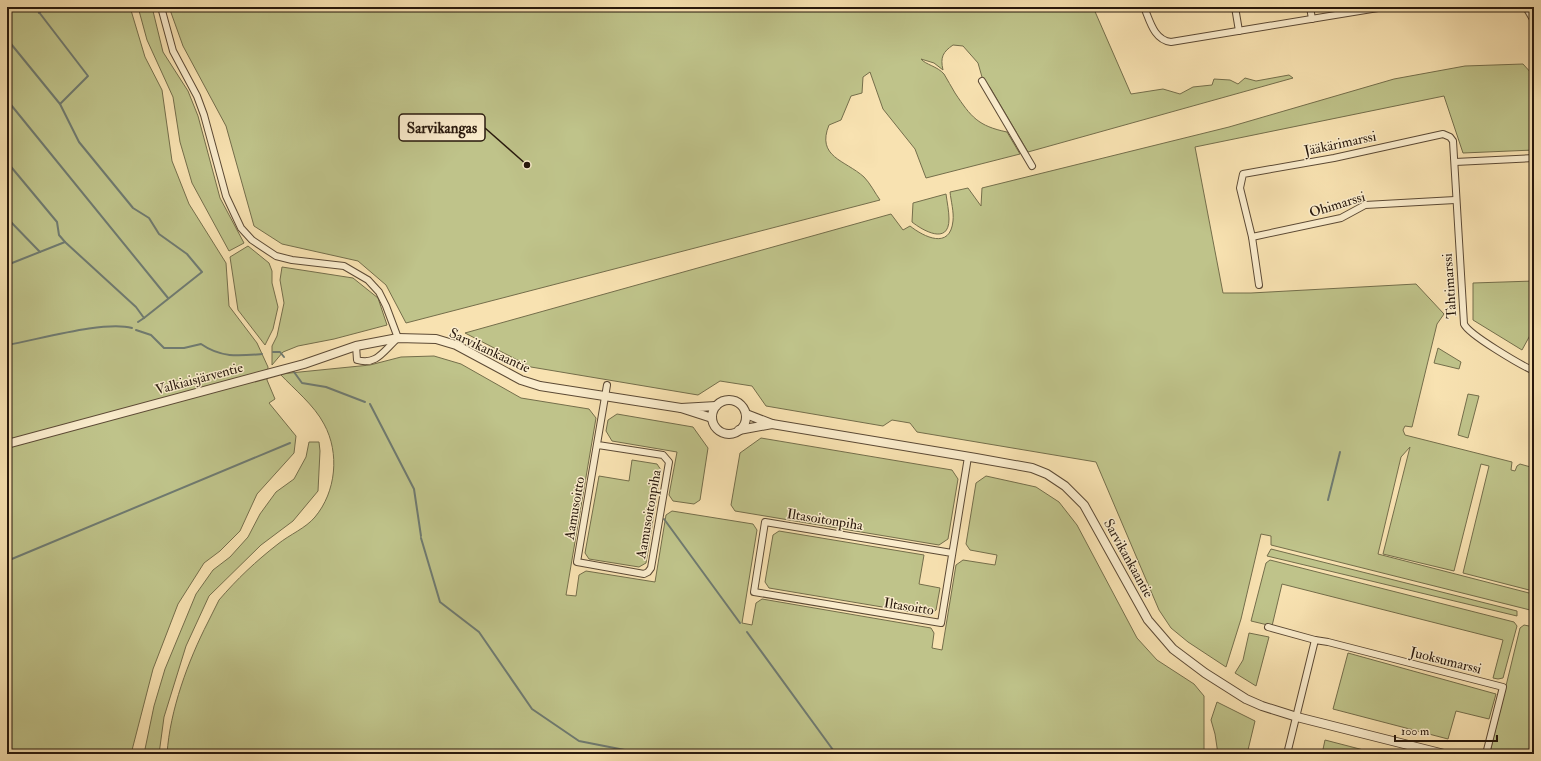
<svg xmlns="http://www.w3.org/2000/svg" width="1541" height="761" viewBox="0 0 1541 761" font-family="'IM FELL Double Pica',serif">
<rect width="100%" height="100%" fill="#f8e2b1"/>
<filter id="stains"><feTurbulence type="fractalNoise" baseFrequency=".005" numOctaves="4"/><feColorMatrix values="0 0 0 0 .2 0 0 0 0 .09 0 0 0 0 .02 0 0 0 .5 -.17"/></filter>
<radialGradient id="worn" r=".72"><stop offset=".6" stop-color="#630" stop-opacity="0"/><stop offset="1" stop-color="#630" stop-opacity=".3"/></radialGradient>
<g fill="#bfc38a" stroke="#746e4b" fill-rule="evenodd">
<path d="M7 7H130L145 57 162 90 172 161 189 204 226 263 229 306 257 343 268 367 267 380 275 399 269 403 296 436 294 453 257 494 240 531 220 551 204 563 178 604 153 669 131 754H7Z"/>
<path d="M138 7H152L163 52 188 91 198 116 220 198 244 243 229 251 192 183 180 142 173 97 147 40Z"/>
<path d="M169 7H1093L1131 94 1163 89 1180 94 1193 87 1212 85 1214 79 1230 80 1238 84 1245 78 1256 81 1289 75 1293 78 1028 152 991 89 982 77 978 63 963 46 953 45C943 52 940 57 943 70L934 63 921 59C926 65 937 66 944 74 948 80 951 87 955 93 971 117 978 126 1007 132L1020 154 926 178 915 149 883 109 870 72 863 77 862 93 851 96 841 120 829 125C816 157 845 160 864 177 870 183 875 193 880 200L406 323 386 285 358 261 282 244 254 226 226 126 183 46Z"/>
<path d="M1523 64 1533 75 1534 150 1463 153 1444 96 1195 147 1223 293H1251L1416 284 1444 314 1437 324 1412 427 1405 426 1403 430 1405 435 1512 462 1511 470 1515 471 1517 466 1520 464 1534 468V611L1271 545V536L1261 534 1241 619 1226 667 1188 642 1171 628 1159 610 1096 462 917 432 910 423 892 420 883 426 766 406 752 386 720 381 698 395 531 367 465 333 891 214 903 230 910 226C924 237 950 250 953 221 954 212 951 201 950 192L968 188 981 206 982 188 1229 127 1394 79 1465 66ZM1410 447 1383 554 1454 571 1481 464 1489 466 1463 573 1533 591 1529 593 1378 554 1401 457Z"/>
<path d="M946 194C947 202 949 211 949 219 949 246 922 230 912 222L913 203Z"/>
<path d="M248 246 269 263 272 271V283L278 307 273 329 265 345 238 310 230 257Z"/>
<path d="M282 267 353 278 378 298 387 325 334 339 298 346 283 352 272 365V346L277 336 284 303 280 280Z"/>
<path d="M1534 281V328L1522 350 1473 320V283Z"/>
<path d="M1438 348 1461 362 1459 369 1434 363Z"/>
<path d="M434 356 461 364 521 398 589 409 596 418 566 595 576 596 579 575 586 571 655 582 666 515 672 511 753 524 757 530 742 623 752 625 756 603 762 599 931 628 934 633 932 648 942 650 956 565 963 560 995 565 997 555 970 550 966 544 976 483 986 476 1036 487 1059 502 1077 525 1137 638 1157 660 1194 684 1204 696V754H167C170 710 188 661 208 622 212 615 215 607 219 600 237 579 256 561 278 544 289 535 306 528 315 517 336 492 340 453 324 424 314 405 295 390 280 374L370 365 401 357Z"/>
<path d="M1468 394 1479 396 1468 438 1458 435Z"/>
<path d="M617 414 693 427 708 448 700 500 694 504 673 501 669 495 677 452 612 441 606 431 608 420Z"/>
<path d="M761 438 952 470 958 479 948 539 939 545 735 511 731 505 740 453Z"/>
<path d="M309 442H319L320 451 318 491 293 521 261 545 209 596 186 646 164 717 159 754H144L154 706 165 669 196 594 213 570 230 557 248 537 260 514 276 492 294 479 306 457Z"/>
<path d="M632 460 657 464 661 470 646 563 639 567 589 559 585 553 599 476 629 481Z"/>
<path d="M779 531 924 555 919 584 940 588 936 610 930 615 769 588 765 582 773 535Z"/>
<path d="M1271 549 1517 611V616L1267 556Z"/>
<path d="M1270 560 1514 622 1517 626 1503 678 1498 679 1493 678 1503 640 1282 584 1272 626 1251 621 1266 563Z"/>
<path d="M1524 625 1534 627V754H1498L1490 752 1520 628Z"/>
<path d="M1249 633 1269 637 1256 686 1235 673 1243 660Z"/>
<path d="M1348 653 1496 694 1489 719 1456 711 1448 739 1333 709Z"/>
<path d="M1217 702 1255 721 1247 754H1218L1215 734 1211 720Z"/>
<path d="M1325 740 1379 754H1322Z"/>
</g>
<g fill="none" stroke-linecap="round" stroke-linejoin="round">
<g stroke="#6f7a70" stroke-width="2">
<path d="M35 7 88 76 60 104"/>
<path d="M39 13 45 7"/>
<path d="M7 39 60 104 79 142 133 208 149 218 159 234 187 254 202 272 144 318"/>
<path d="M7 100 168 298"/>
<path d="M7 162 57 222 59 235 65 242"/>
<path d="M7 218 40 252"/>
<path d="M7 265 65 242 136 307 144 318 138 322"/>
<path d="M136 330 151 335 164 348H184L201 344C221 358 239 356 262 354"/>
<path d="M7 345C37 340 105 320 132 328"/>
<path d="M273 352H280L284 357"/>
<path d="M294 372 302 383 326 387 365 402"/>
<path d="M370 404 414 489 421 536"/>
<path d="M1328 500 1340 452"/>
<path d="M664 519 740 623"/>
<path d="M421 538 440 602 479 632 532 709 579 741 645 754"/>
<path d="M7 561 290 443"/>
<path d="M747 632 836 754"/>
</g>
<defs>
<g id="minor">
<path d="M161 7 173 51 197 96 204 115 226 196 241 228 252 240 276 256 292 260 344 266 368 280 379 292 386 306 398 338C384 350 377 366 357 360L356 346"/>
<path d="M1144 7C1150 21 1154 40 1171 42L1384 7"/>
<path d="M1235 7 1239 31"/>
<path d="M1310 7 1312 19"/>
<path d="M982 81 1032 166"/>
<path d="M1455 162 1534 158"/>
<path d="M1252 237 1341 218 1365 205 1455 200"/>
<path d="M1259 285 1252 237 1240 188 1243 174 1334 158 1443 134 1450 137 1453 141 1464 324C1469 335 1521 365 1534 371"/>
<path d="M598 445 663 455 669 462 651 568 648 572 644 574 577 562 607 385"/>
<path d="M952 553 765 522 754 592 941 623 968 457"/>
<path d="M1268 627 1315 640"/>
<path d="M1287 754 1315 640 1328 642 1503 687 1486 754"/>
</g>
<g id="tertiary">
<path d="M1527 7 1534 19"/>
<circle cx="729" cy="417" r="17"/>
<path d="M712 418 681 408 716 406"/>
<path d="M772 424 976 458 1032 468 1047 474 1065 486 1084 505 1148 620 1173 649 1205 673 1246 699 1262 706 1297 717 1444 754"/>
<path d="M739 430 772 424 746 414"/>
<path d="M7 444 304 364 356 346 398 338 436 339 456 345 521 380 540 386 681 408"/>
</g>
</defs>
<use href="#minor" stroke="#5c4a35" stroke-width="8"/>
<use href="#tertiary" stroke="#5c4a35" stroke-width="10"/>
<use href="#minor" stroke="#faeccc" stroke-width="6"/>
<use href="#tertiary" stroke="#faeccc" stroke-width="8"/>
</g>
<g text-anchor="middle" stroke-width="3" stroke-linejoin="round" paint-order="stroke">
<g font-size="14" fill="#28180c" stroke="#faeccc">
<text transform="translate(1340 143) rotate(-12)" y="5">Jääkärimarssi</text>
<text transform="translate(1337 204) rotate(-17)" y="5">Ohimarssi</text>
<text transform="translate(1449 286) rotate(-94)" y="5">Tahtimarssi</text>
<text transform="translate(490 350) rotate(25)" y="5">Sarvikankaantie</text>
<text transform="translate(199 378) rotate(-15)" y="5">Valkiaisjärventie</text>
<text transform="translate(574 508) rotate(-80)" y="5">Aamusoitto</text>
<text transform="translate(648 514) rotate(-80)" y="5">Aamusoitonpiha</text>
<text transform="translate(825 519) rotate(9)" y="5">Iltasoitonpiha</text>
<text transform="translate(1129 558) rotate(61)" y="5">Sarvikankaantie</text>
<text transform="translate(909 606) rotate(9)" y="5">Iltasoitto</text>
<text transform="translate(1446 660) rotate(14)" y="5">Juoksumarssi</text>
</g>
</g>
<path fill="none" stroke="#28180c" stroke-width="1.5" d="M527 165L485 128"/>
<circle fill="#28180c" stroke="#faeccc" stroke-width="1.5" cx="527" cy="165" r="4"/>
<rect fill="#faeccc" stroke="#28180c" stroke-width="1.5" x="399" y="114" width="86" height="27" rx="4"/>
<g font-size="15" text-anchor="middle" font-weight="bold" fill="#28180c">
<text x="442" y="133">Sarvikangas</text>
</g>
<rect width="1541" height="761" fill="none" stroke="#f8e2b1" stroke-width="24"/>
<rect x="8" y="8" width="1525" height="745" fill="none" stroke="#28180c" stroke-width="2"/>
<rect x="12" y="12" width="1517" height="737" fill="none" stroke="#28180c"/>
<path d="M1395 735v6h102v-6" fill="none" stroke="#28180c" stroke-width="2"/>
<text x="1401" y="735" font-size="12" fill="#28180c" stroke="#faeccc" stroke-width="3" paint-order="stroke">100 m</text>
<rect width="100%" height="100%" filter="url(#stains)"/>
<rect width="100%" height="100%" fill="url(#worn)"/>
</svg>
